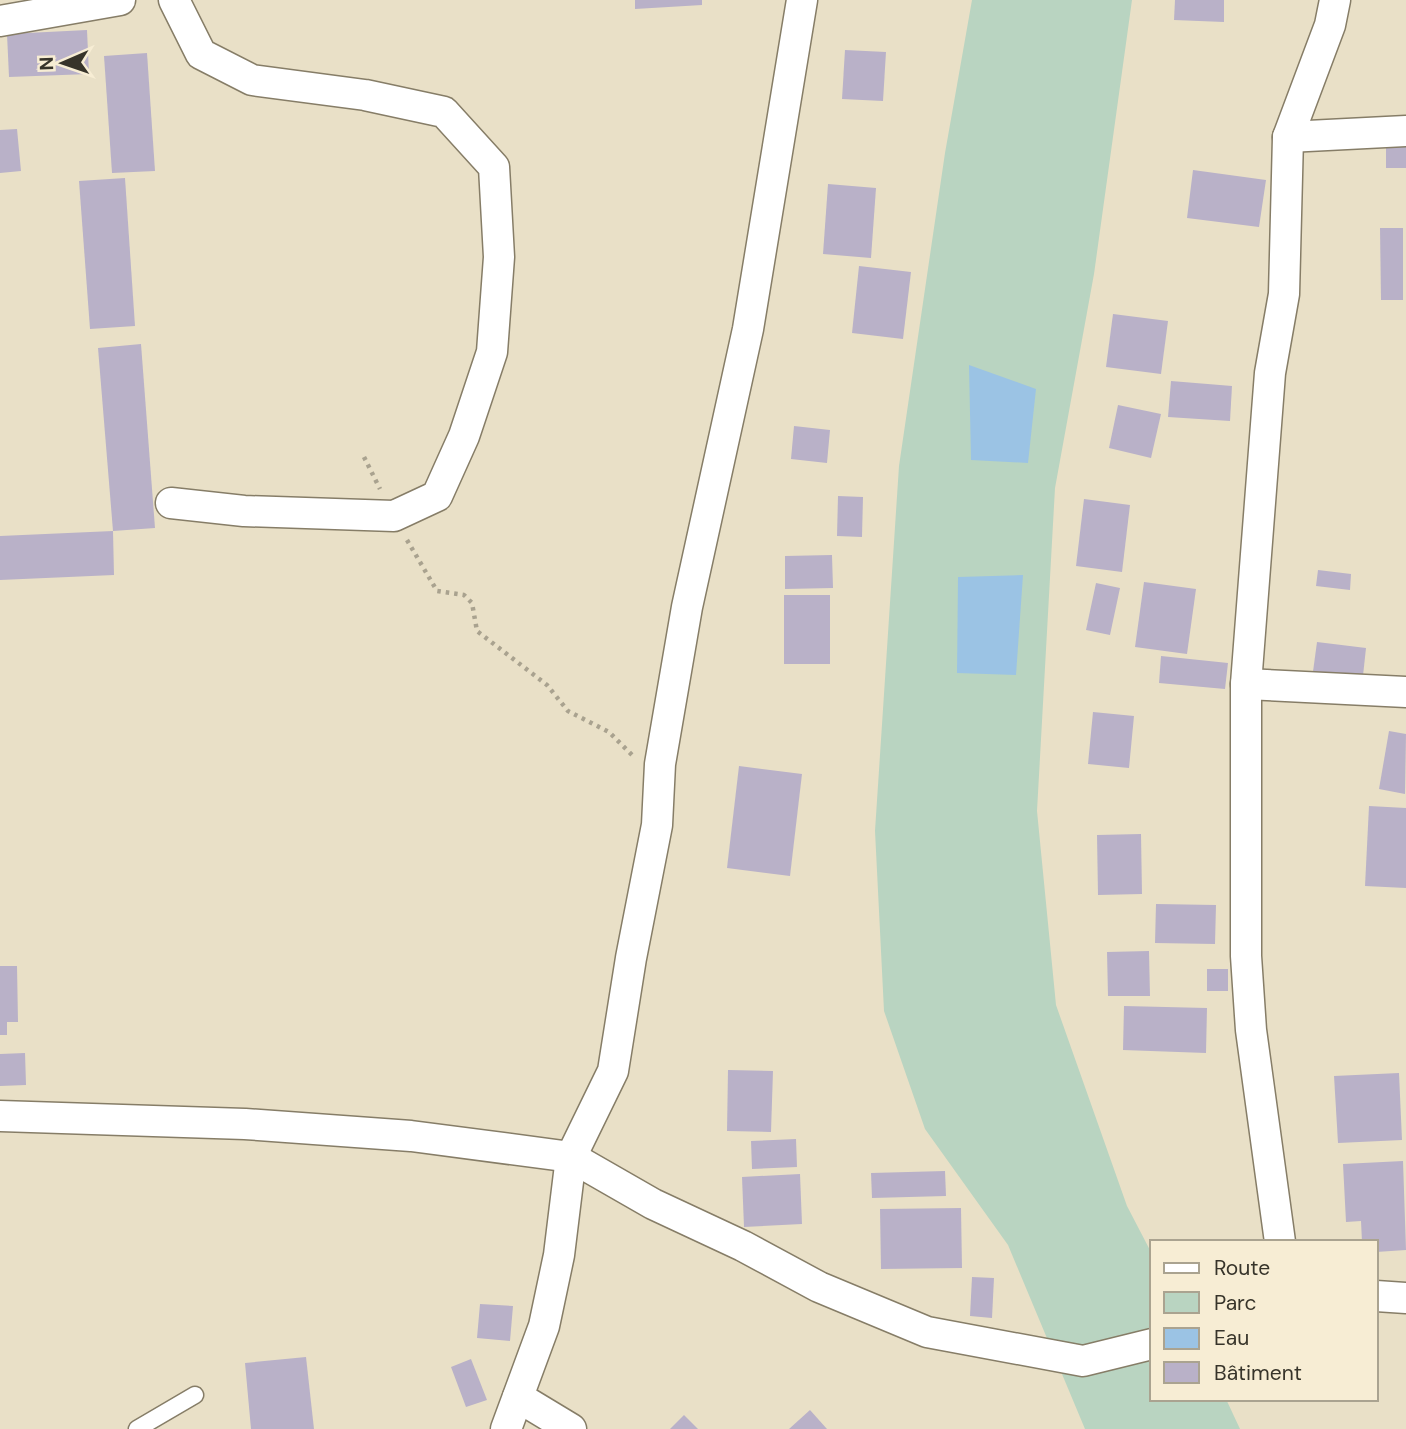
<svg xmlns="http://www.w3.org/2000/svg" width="1406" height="1429" viewBox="0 0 1406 1429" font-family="'DM Sans',sans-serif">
<rect width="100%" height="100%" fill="#e9e0c7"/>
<path fill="#b9d4c1" d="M972 0H1132L1094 274 1055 488 1037 811 1056 1005 1127 1206 1152 1254V1399H1226L1240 1429H1085L1008 1245 925 1129 884 1011 875 831 899 466 945 153Z"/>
<g fill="#9bc3e4">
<path d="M969 365 1036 389 1028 463 971 460Z"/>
<path d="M1023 575 1016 675 957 673 958 577Z"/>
</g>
<g fill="#b9b1c8">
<path d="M635 0H702V5L635 9Z"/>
<path d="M1175 0H1224V22L1174 20Z"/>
<path d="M87 30 89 74 9 77 7 34Z"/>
<path d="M845 50 886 52 883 101 842 99Z"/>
<path d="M147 53 155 171 112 173 104 56Z"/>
<path d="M17 129 21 171 0 173V130Z"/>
<rect x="1386" y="133" width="20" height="35"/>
<path d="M1193 170 1266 180 1259 227 1187 218Z"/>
<path d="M125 178 135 326 90 329 79 181Z"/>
<path d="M828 184 876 188 871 258 823 254Z"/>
<path d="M1380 228H1403V300H1381Z"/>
<path d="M859 266 911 272 903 339 852 333Z"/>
<path d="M1113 314 1168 321 1161 374 1106 367Z"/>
<path d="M141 344 155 528 113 531 98 348Z"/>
<path d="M1171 381 1232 386 1230 421 1168 417Z"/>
<path d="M1118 405 1161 414 1151 458 1109 448Z"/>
<path d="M794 426 830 430 827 463 791 459Z"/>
<path d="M838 496 863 497 862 537 837 536Z"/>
<path d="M1084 499 1130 505 1122 572 1076 566Z"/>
<path d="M113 531 114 575 0 580V536Z"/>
<path d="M832 555 833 588 785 589V556Z"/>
<path d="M1318 570 1351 574 1350 590 1316 586Z"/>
<path d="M1144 582 1196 589 1187 654 1135 647Z"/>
<path d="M1096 583 1120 588 1110 635 1086 630Z"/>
<rect x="784" y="595" width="46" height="69"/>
<path d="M1317 642 1366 648 1362 685 1312 679Z"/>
<path d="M1161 656 1228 663 1225 689 1159 683Z"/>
<path d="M1093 712 1134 716 1129 768 1088 764Z"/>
<path d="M1389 731 1406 734 1405 794 1379 789Z"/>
<path d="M739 766 802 774 790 876 727 868Z"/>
<path d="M1369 806 1406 808V888L1365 886Z"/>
<path d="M1141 834 1142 894 1098 895 1097 835Z"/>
<path d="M1156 904 1216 905 1215 944 1155 943Z"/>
<path d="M1149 951 1150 996H1108L1107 952Z"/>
<path d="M0 966H17L18 1022H7V1035H0Z"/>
<rect x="1207" y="969" width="21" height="22"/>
<path d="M1124 1006 1207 1008 1206 1053 1123 1050Z"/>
<path d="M25 1053 26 1085 0 1086V1054Z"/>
<path d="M728 1070 773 1071 771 1132 727 1131Z"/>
<path d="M1399 1073 1402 1140 1338 1143 1334 1076Z"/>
<path d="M796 1139 797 1167 752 1169 751 1141Z"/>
<path d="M1403 1161 1406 1250 1376 1252V1242H1362L1361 1221 1346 1222 1343 1164Z"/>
<path d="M945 1171 946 1196 872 1198 871 1173Z"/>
<path d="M800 1174 802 1224 744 1227 742 1177Z"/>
<path d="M961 1208 962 1268 881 1269 880 1209Z"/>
<path d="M972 1277 994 1278 992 1318 970 1316Z"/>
<path d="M480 1304 513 1306 510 1341 477 1338Z"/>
<path d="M306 1357 314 1429H251L245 1363Z"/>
<path d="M471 1359 487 1400 466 1407 451 1367Z"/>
<path d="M810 1410 827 1429H789Z"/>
<path d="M684 1415 698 1429H670Z"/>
</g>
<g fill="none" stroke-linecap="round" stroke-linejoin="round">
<defs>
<path id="service" d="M137 1429 195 1395"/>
<g id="minor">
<path d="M0 21 120 0"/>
<path d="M1288 137 1406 131"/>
<path d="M171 503 244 511 394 516 437 496 464 436 492 352 499 257 494 167 444 112 365 95 252 80 201 54 174 0"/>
<path d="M1246 684 1406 692"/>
<path d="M0 1116 245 1124 411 1136 571 1157 653 1204 743 1246 819 1287 927 1332 1083 1361 1152 1344"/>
<path d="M1280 1242 1251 1030 1246 956V684L1270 373 1284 294 1288 137 1330 25 1335 0"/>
<path d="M1376 1296 1406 1298"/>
<path d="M518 1397 571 1429"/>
<path d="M506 1429 544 1326 559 1255 571 1157 613 1071 631 958 657 825 660 764 687 607 748 329 802 0"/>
</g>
</defs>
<use href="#service" stroke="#867d67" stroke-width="19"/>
<use href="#minor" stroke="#867d67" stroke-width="33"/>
<g stroke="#a9a28f" stroke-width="4.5" stroke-dasharray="3.5 5" stroke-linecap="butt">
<path d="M364 457 380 489"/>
<path d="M407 540 437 591 464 595 472 603 477 631 547 685 568 711 609 732 634 757"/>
</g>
<use href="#service" stroke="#fff" stroke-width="16"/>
<use href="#minor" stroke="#fff" stroke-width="30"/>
</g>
<rect x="1150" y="1240" width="228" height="161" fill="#f7edd4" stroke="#aaa390" stroke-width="2"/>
<rect x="1164" y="1263" width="35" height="10" fill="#ffffff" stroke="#aaa390" stroke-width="2"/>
<text x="1214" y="1275" font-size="21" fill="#37342a">Route</text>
<rect x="1164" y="1292" width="35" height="21" fill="#b9d4c1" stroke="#aaa390" stroke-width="2"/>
<text x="1214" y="1310" font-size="21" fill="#37342a">Parc</text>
<rect x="1164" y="1328" width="35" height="21" fill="#9bc3e4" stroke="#aaa390" stroke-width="2"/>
<text x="1214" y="1345" font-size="21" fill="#37342a">Eau</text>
<rect x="1164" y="1362" width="35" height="21" fill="#b9b1c8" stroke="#aaa390" stroke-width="2"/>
<text x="1214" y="1380" font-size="21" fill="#37342a">Bâtiment</text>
<g transform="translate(63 63) rotate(268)" stroke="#f7edd4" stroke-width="5" paint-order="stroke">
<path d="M0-5L12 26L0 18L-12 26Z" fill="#37342a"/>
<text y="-10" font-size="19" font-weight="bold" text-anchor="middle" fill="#37342a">N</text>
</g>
</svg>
